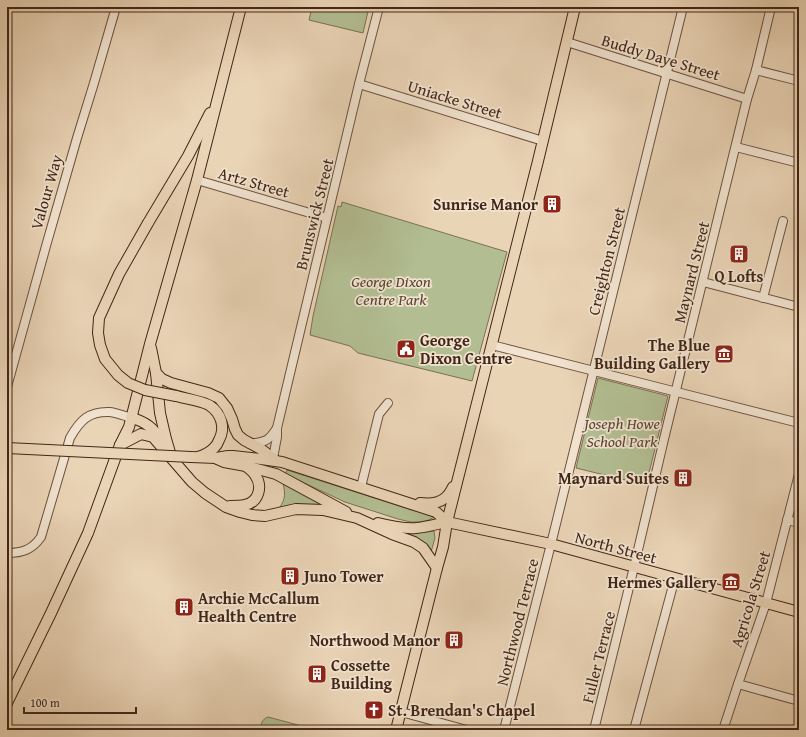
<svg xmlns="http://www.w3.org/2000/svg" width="806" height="737" viewBox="0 0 806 737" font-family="'Gentium Book Plus',serif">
<rect width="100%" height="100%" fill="#ead4b6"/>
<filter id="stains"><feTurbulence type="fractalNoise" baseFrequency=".005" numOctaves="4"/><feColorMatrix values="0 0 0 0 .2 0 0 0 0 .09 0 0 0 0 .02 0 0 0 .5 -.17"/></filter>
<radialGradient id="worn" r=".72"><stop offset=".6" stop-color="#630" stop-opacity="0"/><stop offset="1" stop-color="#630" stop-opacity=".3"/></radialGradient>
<g fill="#b2be92" stroke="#7a7254">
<path d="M312 7H369L363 33 309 20Z"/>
<path d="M342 202 507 252 472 381 358 353 350 346 310 335 313 316 338 206 341 207Z"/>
<path d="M598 378 668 396 646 485 576 468Z"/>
<path d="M287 470 412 510 433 515 434 517 429 520 422 522H411L398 519 345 502 285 474Z"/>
<path d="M283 483 320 503V506L276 512C285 501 286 497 283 483Z"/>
<path d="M434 531 435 538 431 552 407 535V533H421Z"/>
<path d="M268 717 313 729 315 730H260C261 724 262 719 268 717Z"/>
</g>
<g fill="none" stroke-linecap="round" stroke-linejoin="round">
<defs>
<g id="minor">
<path d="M567 42 747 99"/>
<path d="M756 70 799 81"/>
<path d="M359 84 543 141"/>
<path d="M736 147 799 163"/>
<path d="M197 180 327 218"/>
<path d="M703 282 799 307"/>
<path d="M763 298 783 221"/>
<path d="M492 345 669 390 799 423"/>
<path d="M7 387 46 246 77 138 94 83 116 7"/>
<path d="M250 444C266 441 268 442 277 428"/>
<path d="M273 458 277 437V428L287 386 359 84 379 7"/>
<path d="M361 487 379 414 388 403"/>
<path d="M787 520 799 523"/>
<path d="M7 553C22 553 32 550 41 537L70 438C80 420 89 411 110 412 117 413 125 416 132 418"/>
<path d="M738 684 799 701"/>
<path d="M401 712 467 730"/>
<path d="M504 730 553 536 683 7"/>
<path d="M594 730 634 567 664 439 747 99 756 70 771 7"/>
<path d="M634 730 675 578"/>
<path d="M723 730 738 684 766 603 799 474"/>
</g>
<g id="major">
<path d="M148 223 188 156 210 113"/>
<path d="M151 348 156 373 160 413 166 439 171 456"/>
<path d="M156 373 162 379 171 383 208 393 219 398 227 408 232 419 235 429 238 435 244 440 261 449 276 461"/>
<path d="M176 396C187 399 200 400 209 405 221 413 226 427 219 440 218 443 216 446 214 448 210 452 204 455 198 457"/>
<path d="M132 418C146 422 153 428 161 440"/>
<path d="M120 445 141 434 153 437 192 482 205 493 226 507 240 512 252 515 265 516 296 509 323 510 357 518 392 534 414 542 423 548 437 568"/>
<path d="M191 457 216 458 228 456H233L261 459 282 462 436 512 447 522 551 544 799 612"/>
<path d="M217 459 224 462 246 466 276 474 346 512"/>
<path d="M420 503C428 504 438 504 445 498 448 496 451 491 453 487"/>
<path d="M230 506C235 506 240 506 245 505 259 502 263 486 255 475 253 471 249 469 246 466"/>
<path d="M378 523C390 526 403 529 416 528 426 527 437 524 447 522"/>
<path d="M7 703 51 613 88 533 120 445 129 427 150 344 197 180 241 7"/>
<path d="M396 730 437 568 443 547 447 522 538 161 575 7"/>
</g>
</defs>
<use href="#minor" stroke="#6d523f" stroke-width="10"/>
<use href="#major" stroke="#432617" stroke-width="12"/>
<use href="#minor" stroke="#f1e3d0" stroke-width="8"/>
<use href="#major" stroke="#ead4b6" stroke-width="10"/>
<defs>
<g id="major-bridge">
<path d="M148 223 119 274 99 318 98 333 100 345 105 359 118 375 128 383 145 390 176 396"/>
<path d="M7 448 191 457"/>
</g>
</defs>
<use href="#major-bridge" stroke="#432617" stroke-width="12" stroke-linecap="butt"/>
<use href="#major-bridge" stroke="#ead4b6" stroke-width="10"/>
</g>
<defs>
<symbol id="building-square" viewBox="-11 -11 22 22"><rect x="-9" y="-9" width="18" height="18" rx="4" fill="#8f2418" stroke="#f1e3d0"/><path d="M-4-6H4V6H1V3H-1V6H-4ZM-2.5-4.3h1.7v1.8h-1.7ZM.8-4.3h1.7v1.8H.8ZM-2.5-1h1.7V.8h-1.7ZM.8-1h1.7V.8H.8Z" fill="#fff"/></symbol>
<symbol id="civic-square" viewBox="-11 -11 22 22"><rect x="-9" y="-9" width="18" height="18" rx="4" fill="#8f2418" stroke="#f1e3d0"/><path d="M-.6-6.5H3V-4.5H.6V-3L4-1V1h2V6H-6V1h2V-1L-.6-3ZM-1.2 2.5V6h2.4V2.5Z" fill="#fff"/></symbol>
<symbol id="museum-square" viewBox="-11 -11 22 22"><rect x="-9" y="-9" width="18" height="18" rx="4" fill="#8f2418" stroke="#f1e3d0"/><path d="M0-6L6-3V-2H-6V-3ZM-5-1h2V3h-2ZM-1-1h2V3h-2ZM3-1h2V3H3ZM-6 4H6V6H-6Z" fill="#fff"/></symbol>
<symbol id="church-square" viewBox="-11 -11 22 22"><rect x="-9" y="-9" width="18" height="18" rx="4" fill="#8f2418" stroke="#f1e3d0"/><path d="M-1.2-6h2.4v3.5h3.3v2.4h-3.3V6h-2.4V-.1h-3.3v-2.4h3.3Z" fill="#fff"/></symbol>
</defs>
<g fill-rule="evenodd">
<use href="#building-square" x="541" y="193" width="22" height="22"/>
<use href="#building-square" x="728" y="243" width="22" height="22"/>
<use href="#civic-square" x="395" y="338" width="22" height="22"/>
<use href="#museum-square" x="713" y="343" width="22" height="22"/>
<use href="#building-square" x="672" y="467" width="22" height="22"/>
<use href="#building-square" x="279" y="565" width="22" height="22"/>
<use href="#museum-square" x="720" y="571" width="22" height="22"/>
<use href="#building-square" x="173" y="596" width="22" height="22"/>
<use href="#building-square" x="443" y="629" width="22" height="22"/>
<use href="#building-square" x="306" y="663" width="22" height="22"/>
<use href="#church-square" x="363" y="699" width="22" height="22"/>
</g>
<g text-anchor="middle" stroke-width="3.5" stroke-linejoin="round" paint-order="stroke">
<g font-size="16" fill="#432617" stroke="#f1e3d0">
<text transform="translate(661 57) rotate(17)" y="6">Buddy Daye Street</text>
<text transform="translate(455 99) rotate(17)" y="6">Uniacke Street</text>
<text transform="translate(254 182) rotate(16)" y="6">Artz Street</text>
<text transform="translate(46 192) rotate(-74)" y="6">Valour Way</text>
<text transform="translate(314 214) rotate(-76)" y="6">Brunswick Street</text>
<text transform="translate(606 261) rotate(-76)" y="6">Creighton Street</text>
<text transform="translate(691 272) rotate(-76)" y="6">Maynard Street</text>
<text transform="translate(616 547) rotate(15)" y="6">North Street</text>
<text transform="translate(750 599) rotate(-73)" y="6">Agricola Street</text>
<text transform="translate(517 622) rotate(-76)" y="6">Northwood Terrace</text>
<text transform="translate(598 657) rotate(-76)" y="6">Fuller Terrace</text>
</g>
<g font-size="16" font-weight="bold" fill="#432617" stroke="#f1e3d0" text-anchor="end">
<text x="538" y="210">Sunrise Manor</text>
<text x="739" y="282" text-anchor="middle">Q Lofts</text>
<text x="420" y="346" text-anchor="start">George<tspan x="420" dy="18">Dixon Centre</tspan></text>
<text x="710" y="351">The Blue<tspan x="710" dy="18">Building Gallery</tspan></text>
<text x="669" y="484">Maynard Suites</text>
<text x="304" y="582" text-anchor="start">Juno Tower</text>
<text x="717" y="588">Hermes Gallery</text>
<text x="198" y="604" text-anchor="start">Archie McCallum<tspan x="198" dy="18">Health Centre</tspan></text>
<text x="440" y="646">Northwood Manor</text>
<text x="331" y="671" text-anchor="start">Cossette<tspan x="331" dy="18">Building</tspan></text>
<text x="388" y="716" text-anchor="start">St. Brendan's Chapel</text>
</g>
<g font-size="16" font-style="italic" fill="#594430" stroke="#f1e3d0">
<text x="391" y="287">George Dixon<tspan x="391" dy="18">Centre Park</tspan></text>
<text x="622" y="429">Joseph Howe<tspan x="622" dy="18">School Park</tspan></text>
</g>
</g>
<rect width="806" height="737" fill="none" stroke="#ead4b6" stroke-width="24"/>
<rect x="8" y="8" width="790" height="721" fill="none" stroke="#432617" stroke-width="2"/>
<rect x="12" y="12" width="782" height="713" fill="none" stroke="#432617"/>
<path d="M24 707v6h112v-6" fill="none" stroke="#432617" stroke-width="2"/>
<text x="30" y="707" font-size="12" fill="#432617" stroke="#f1e3d0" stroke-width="3" paint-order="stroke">100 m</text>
<rect width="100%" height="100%" filter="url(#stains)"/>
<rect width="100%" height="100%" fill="url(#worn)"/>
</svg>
